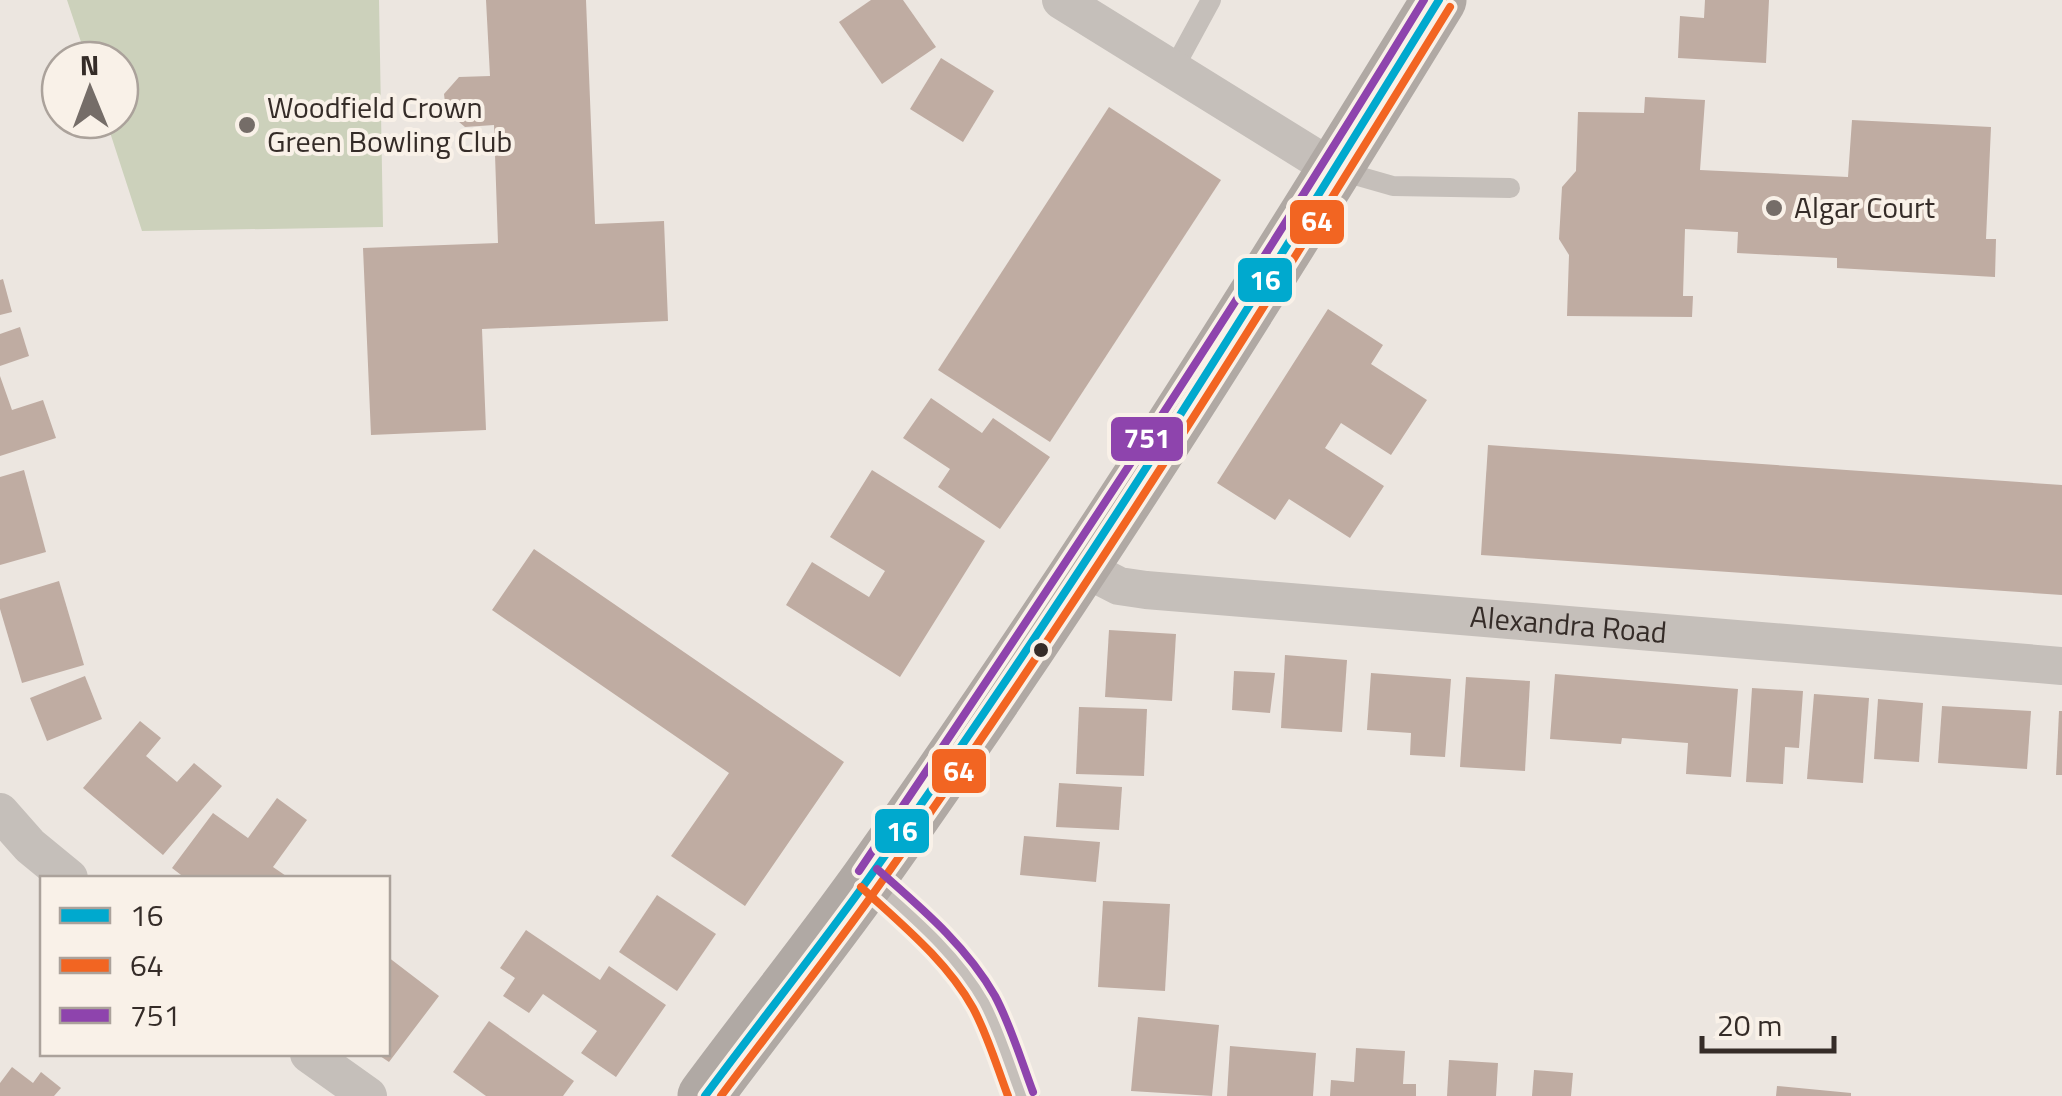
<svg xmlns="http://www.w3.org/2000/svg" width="2062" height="1096" viewBox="0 0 2062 1096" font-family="'Titillium Web',sans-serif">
<rect width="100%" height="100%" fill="#ece6e0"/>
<path fill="#ccd1bb" d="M67 0H379L383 227 142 231 106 120H120V60H87Z"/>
<g fill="#bfaca2">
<path d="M486 0H586L595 224 664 221 668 321 482 329 486 430 371 435 363 248 498 243 494 125 465 127 446 111 444 94 459 77 490 76Z"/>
<path d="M871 0H903L936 47 882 84 839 22Z"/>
<path d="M1705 0H1769L1766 63 1678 58 1680 16 1704 18Z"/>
<path d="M941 58 994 91 963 142 910 109Z"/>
<path d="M1645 97 1705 100 1700 170 1848 177 1852 120 1991 127 1986 239H1996L1995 277 1837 268V258L1737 253 1738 232 1685 229 1683 296H1693L1692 317 1567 316 1569 255 1559 239 1562 187 1576 171 1578 112 1644 113Z"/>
<path d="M1109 107 1221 180 1050 442 938 370Z"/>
<path d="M3 279 12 312 0 315V280Z"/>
<path d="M1328 309 1383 345 1371 364 1427 400 1391 455 1341 423 1325 448 1384 486 1350 538 1289 499 1275 520 1217 483Z"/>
<path d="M20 327 29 356 0 366V334Z"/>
<path d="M0 376 12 410 43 400 56 438 0 456Z"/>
<path d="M931 398 982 433 993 418 1050 457 1000 529 938 487 950 469 903 438Z"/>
<path d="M1488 445 2062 485V595L1481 555Z"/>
<path d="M24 470 46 552 0 565V477Z"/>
<path d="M872 470 985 541 900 677 786 605 812 562 869 597 885 571 830 537Z"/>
<path d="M534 549 844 762 745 906 671 856 729 773 492 610Z"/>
<path d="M59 581 84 665 22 683 0 609V599Z"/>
<path d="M1109 630 1176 634 1172 701 1105 697Z"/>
<path d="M1285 655 1347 660 1342 732 1281 728Z"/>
<path d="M1234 671 1275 673 1270 713 1232 710Z"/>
<path d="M1371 673 1451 679 1445 757 1410 755 1411 733 1367 730Z"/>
<path d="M1555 674 1738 689 1731 777 1686 774 1688 743 1622 738 1621 744 1550 739Z"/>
<path d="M85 676 102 719 47 741 30 698Z"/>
<path d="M1466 677 1530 681 1525 771 1460 767Z"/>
<path d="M1752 688 1803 691 1799 748 1785 747 1783 784 1746 782Z"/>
<path d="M1814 694 1869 698 1863 783 1807 779Z"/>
<path d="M1878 699 1923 703 1919 762 1874 759Z"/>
<path d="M1942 706 2031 711 2027 769 1938 763Z"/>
<path d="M1079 707 1147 709 1144 776 1076 774Z"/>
<path d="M2059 711H2062V775H2056Z"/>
<path d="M140 721 161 738 146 756 177 782 194 763 222 786 163 855 83 788Z"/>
<path d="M1059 783 1122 787 1119 830 1056 827Z"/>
<path d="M277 798 307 820 273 867 289 878H185L172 868 213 813 248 838Z"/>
<path d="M1024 836 1100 842 1096 882 1020 875Z"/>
<path d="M657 895 716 934 677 991 619 952Z"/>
<path d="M1103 901 1170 904 1165 991 1098 987Z"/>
<path d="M526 930 600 980 609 966 666 1005 616 1077 581 1053 597 1031 543 994 529 1013 503 996 515 978 500 968Z"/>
<path d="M388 957 439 996 389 1062 377 1054H388Z"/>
<path d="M1138 1017 1219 1025 1212 1096 1131 1091Z"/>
<path d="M489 1021 574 1081 563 1096H486L453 1072Z"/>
<path d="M1230 1046 1316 1053 1313 1096H1227Z"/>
<path d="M1356 1048 1405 1051 1403 1084H1416V1096H1330L1331 1080 1354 1082Z"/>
<path d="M1449 1060 1498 1063 1496 1096H1447Z"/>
<path d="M12 1067 33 1083 41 1072 61 1088 54 1096H0V1083Z"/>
<path d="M1534 1070 1573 1073 1571 1096H1532Z"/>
<path d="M1777 1086 1851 1093V1096H1776Z"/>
</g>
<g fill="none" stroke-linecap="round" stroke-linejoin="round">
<g stroke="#c5bfba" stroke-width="20">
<path d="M1173 70 1211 0"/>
<path d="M1337 170 1393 186 1510 188"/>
</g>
<g stroke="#c5bfba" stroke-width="38">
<path d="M1061 0 1335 170"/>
<path id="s1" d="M1080 566 1119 586 1146 590 2062 666"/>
<path d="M0 812 30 846 69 878"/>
<path d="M869 878C916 920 969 964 994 1023 1004 1047 1012 1072 1021 1096"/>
<path d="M309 1054 368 1096"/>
</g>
<path stroke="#b0a9a4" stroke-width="55" d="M705 1096C759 1023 816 952 869 878 1071 594 1257 297 1439 0"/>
<defs>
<path id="bus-1" d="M705 1096C759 1023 816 952 869 878 1072 594 1256 297 1439 0"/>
<g id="bus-2">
<path d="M861 887C901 924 946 960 973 1008 988 1036 997 1067 1008 1096"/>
<path d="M721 1096C774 1025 829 956 880 884 1082 600 1267 304 1450 7"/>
</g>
<g id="bus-3">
<path d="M877 869C920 907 966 945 995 996 1011 1026 1021 1060 1033 1092"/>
<path d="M859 871C1053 584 1244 295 1424 0"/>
</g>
</defs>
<use href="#bus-1" stroke="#f9f1e8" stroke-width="15"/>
<use href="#bus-2" stroke="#f9f1e8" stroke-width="15"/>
<use href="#bus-3" stroke="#f9f1e8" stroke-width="15"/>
<use href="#bus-1" stroke="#00a9ce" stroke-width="8"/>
<use href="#bus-2" stroke="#f26522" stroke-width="8"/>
<use href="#bus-3" stroke="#8e44ad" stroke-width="8"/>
</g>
<g fill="#756d68" stroke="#f9f1e8" stroke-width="4">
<circle cx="247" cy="125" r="10"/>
<circle cx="1774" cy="208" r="10"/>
</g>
<circle fill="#352c28" stroke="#f9f1e8" stroke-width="4" cx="1041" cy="650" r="9"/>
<g text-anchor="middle" stroke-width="8" stroke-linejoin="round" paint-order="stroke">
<g font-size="30" fill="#352c28" stroke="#f9f1e8" text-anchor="start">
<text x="267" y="118">Woodfield Crown<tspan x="267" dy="34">Green Bowling Club</tspan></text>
<text x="1794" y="218">Algar Court</text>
</g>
<g font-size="30" fill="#352c28" stroke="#f9f1e8">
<text dy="10" stroke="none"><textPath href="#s1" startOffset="495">Alexandra Road</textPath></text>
</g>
</g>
<g stroke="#f9f1e8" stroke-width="4">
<rect x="1288" y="198" width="58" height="48" rx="10" fill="#f26522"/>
<rect x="1236" y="256" width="58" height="48" rx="10" fill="#00a9ce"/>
<rect x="1109" y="415" width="76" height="48" rx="10" fill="#8e44ad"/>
<rect x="930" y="747" width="58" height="48" rx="10" fill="#f26522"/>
<rect x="873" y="807" width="58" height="48" rx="10" fill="#00a9ce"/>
</g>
<g font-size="28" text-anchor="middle" font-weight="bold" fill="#fff">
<text x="1317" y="231">64</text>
<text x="1265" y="290">16</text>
<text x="1147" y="448">751</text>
<text x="959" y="781">64</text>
<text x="902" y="841">16</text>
</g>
<rect x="40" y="876" width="350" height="180" fill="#f9f1e8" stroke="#aba29b" stroke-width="2.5"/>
<rect x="60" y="908" width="50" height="15" fill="#00a9ce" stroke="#aba29b" stroke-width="2.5"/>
<text x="130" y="926" font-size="30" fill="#352c28">16</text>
<rect x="60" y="958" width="50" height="15" fill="#f26522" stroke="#aba29b" stroke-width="2.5"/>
<text x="130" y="976" font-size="30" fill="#352c28">64</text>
<rect x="60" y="1008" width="50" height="15" fill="#8e44ad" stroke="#aba29b" stroke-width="2.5"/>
<text x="130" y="1026" font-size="30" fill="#352c28">751</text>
<g transform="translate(90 90) rotate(359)"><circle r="48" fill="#f9f1e8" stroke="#aba29b" stroke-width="2.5"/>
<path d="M0-8L18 38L0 25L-18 38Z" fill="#756d68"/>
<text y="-15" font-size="28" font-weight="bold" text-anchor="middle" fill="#352c28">N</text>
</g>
<path d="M1702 1036v15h132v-15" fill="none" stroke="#352c28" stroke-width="5"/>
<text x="1717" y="1036" font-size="30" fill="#352c28" stroke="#f9f1e8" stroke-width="8" paint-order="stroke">20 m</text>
</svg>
